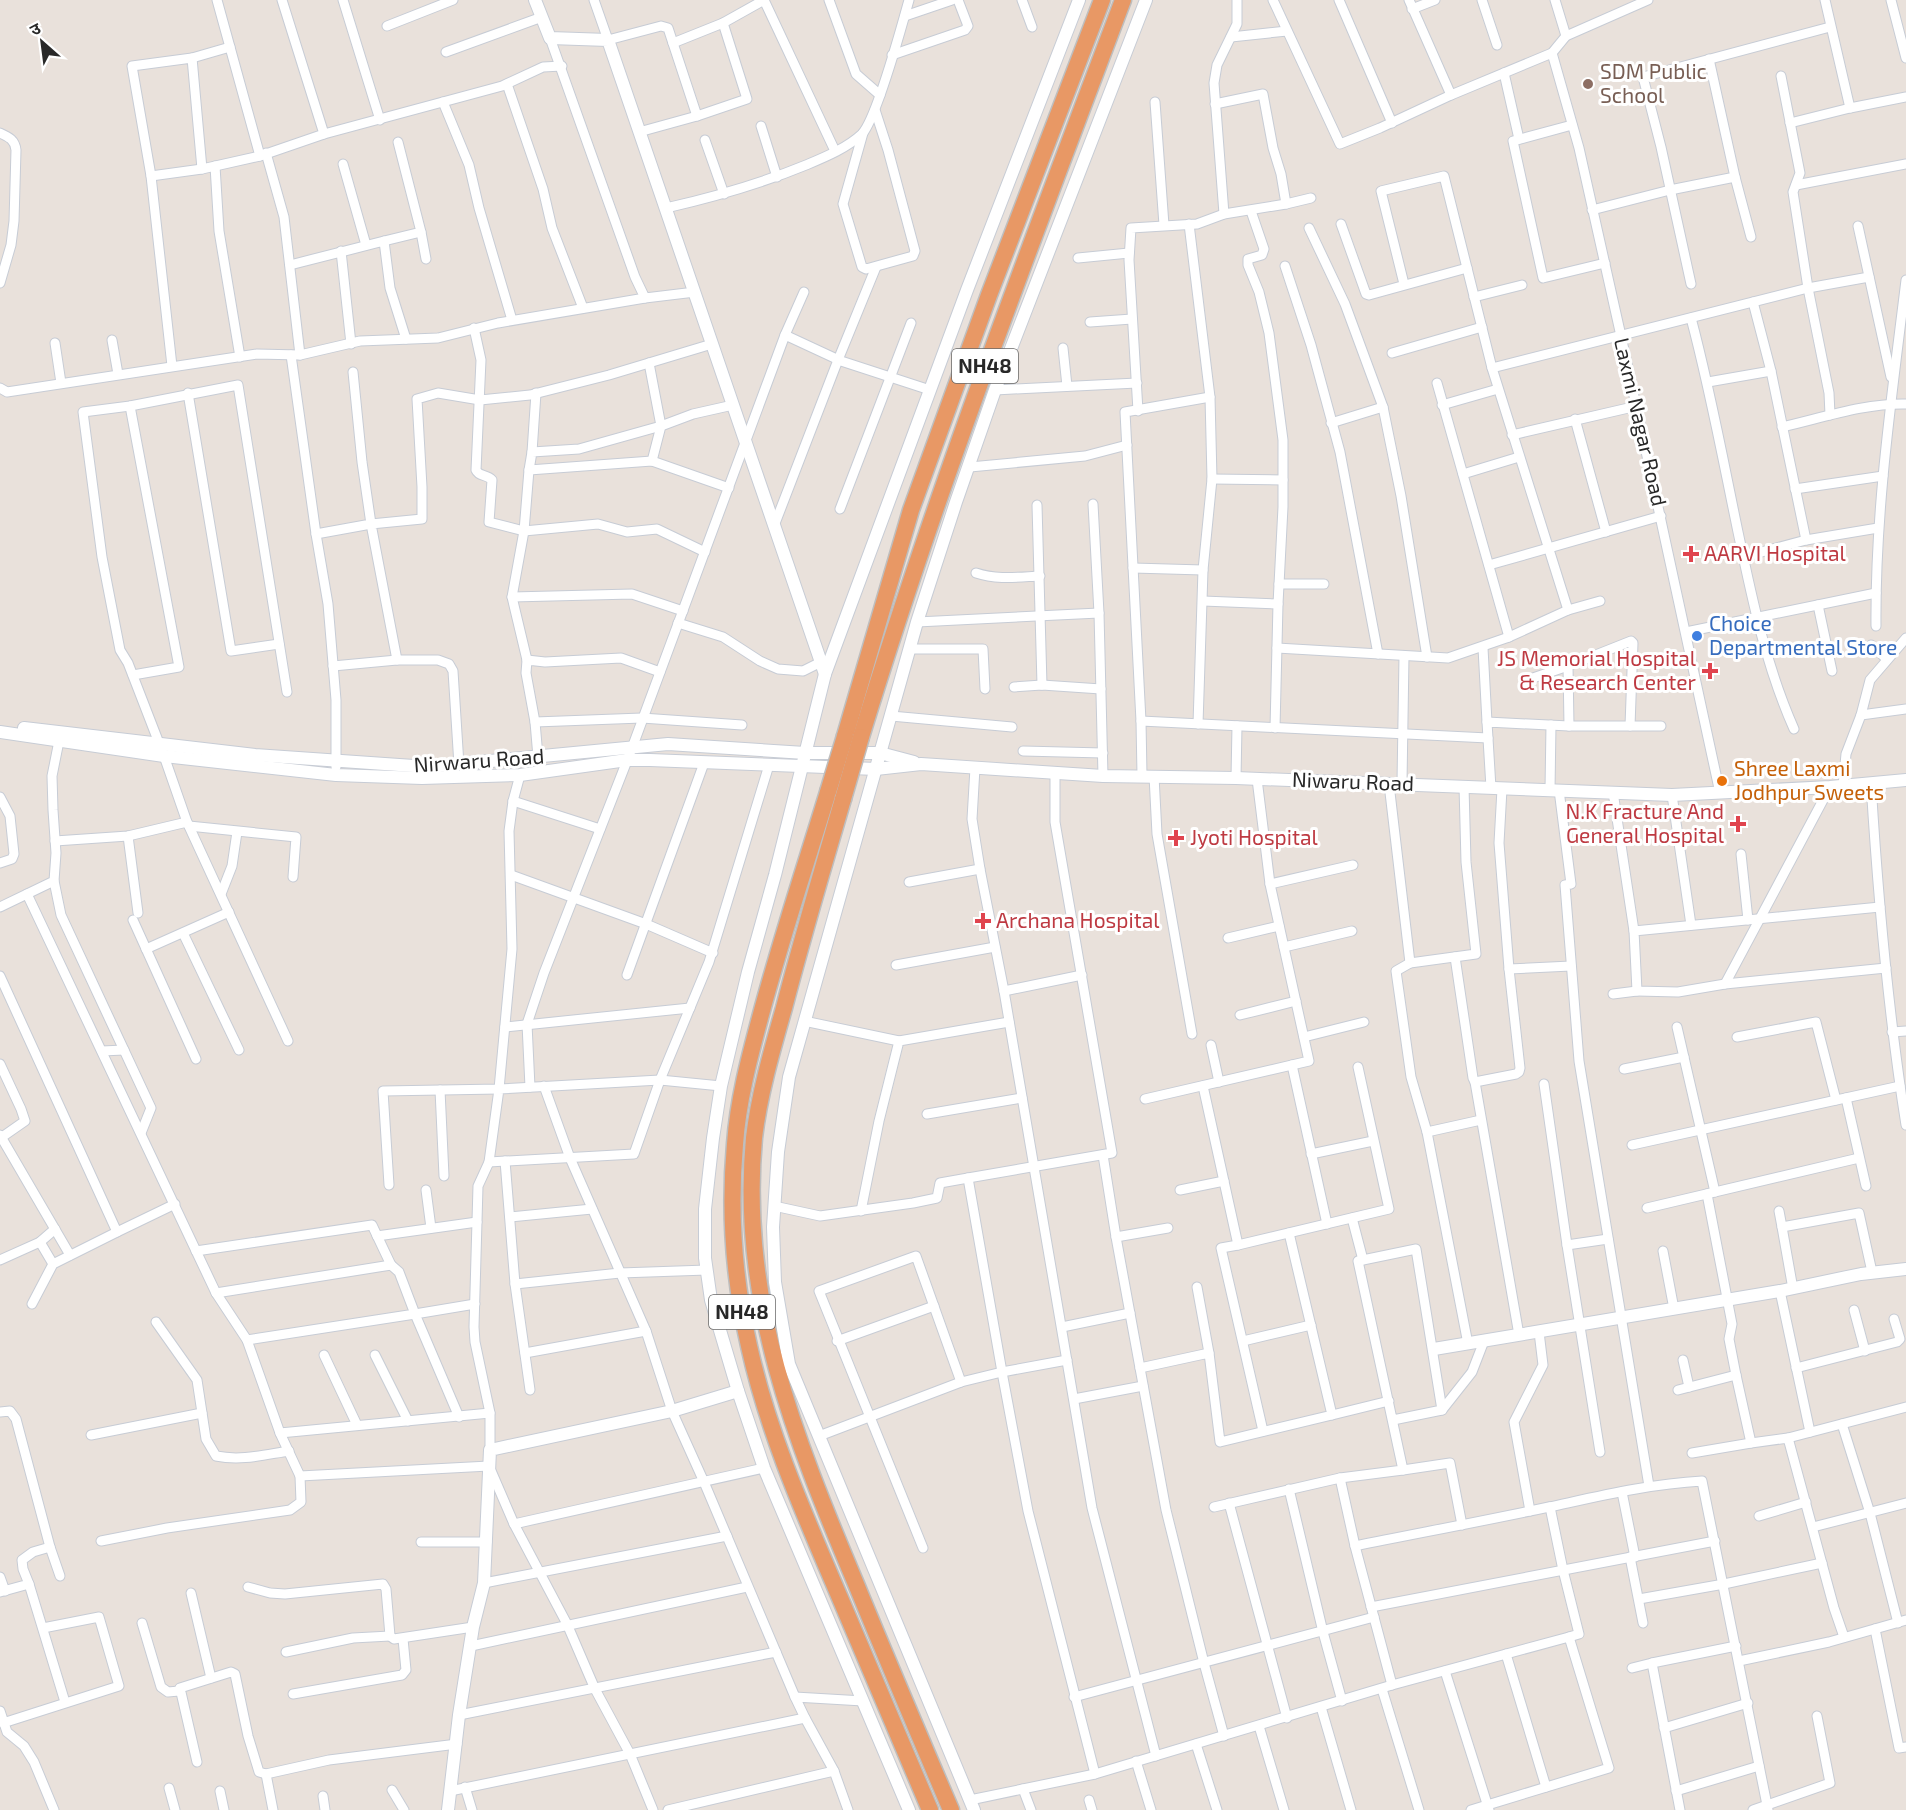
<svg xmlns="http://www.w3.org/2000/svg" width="1906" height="1810" viewBox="0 0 1906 1810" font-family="'Exo 2','Noto Sans Devanagari',sans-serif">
<rect width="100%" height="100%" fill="#e9e1db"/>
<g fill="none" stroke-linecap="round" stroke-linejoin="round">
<defs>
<g id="minor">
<path d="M217 0 260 156"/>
<path d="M343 0 380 120"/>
<path d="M594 0 608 40 661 26 668 28 697 116"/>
<path d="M829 0 856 74 880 95"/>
<path d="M1022 0 1032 27"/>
<path d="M1273 0 1340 144 1380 128 1451 95"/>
<path d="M1339 0 1392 123"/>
<path d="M1409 0 1451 95 1552 53 1566 36 1648 0"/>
<path d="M1482 0 1497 45"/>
<path d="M1555 0 1566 36"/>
<path d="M1825 0 1850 108"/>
<path d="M1891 0 1906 58"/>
<path d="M1412 9 1435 0"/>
<path d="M905 16 952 0"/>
<path d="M387 26 453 0"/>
<path d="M1231 37 1287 31"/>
<path d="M550 38 635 277 645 298 695 292"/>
<path d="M673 43 723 23 764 0 835 151"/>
<path d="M446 52 542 17"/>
<path d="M1552 53 1579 148 1621 336 1720 793"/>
<path d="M892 55 965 30 968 26 958 0"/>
<path d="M192 58 230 47"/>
<path d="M1504 73 1519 139"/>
<path d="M1781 76 1800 173 1793 192 1808 288 1829 393 1830 415"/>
<path d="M507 84 543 189 552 228 583 308"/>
<path d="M443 102 469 165 479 208 512 320"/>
<path d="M1155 102 1164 225"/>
<path d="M1790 123 1850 108 1906 97"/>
<path d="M1572 125 1513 141 1543 278 1605 263"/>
<path d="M761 126 777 177"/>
<path d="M639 132 697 116 747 99 723 23"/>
<path d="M0 133C9 137 15 140 16 150L14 221 11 245 0 283"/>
<path d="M863 133 843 204 862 267 866 269 913 256 915 251 888 150 875 110"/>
<path d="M324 134 502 86 543 67 562 66"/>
<path d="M705 140 724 194"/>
<path d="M266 153 284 217 300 355"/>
<path d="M343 164 366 245"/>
<path d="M215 166 219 231 240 357"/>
<path d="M151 176 202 169"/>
<path d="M1735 177 1751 237"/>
<path d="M1796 185 1906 164"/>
<path d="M1286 204 1311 198"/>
<path d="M666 208C714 197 760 184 806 165 825 157 847 148 862 134 877 118 902 25 909 0"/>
<path d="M1592 210 1670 190 1735 177 1709 59"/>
<path d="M1224 214 1214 83 1217 65 1237 24V0"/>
<path d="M1189 224 1210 397 1212 479 1203 570 1198 724"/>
<path d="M1341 224 1366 294 1369 295 1467 268"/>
<path d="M1858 226 1891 377"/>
<path d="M1309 228 1345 304 1383 407"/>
<path d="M421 232 426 259"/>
<path d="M384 241 421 232 398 142"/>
<path d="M341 251 351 344"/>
<path d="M1078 258 1129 253"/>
<path d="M290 265 384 241 390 288 406 339"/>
<path d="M1285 266 1311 345 1340 452 1378 654"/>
<path d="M1404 284 1381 191 1444 176 1492 368 1568 610"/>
<path d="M1691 284 1661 147 1643 77 1830 27"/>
<path d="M1474 297 1522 285"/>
<path d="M1753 302 1771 371 1806 540"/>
<path d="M1691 318C1710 389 1723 460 1738 532 1752 599 1766 666 1794 729"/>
<path d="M1090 322 1132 319"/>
<path d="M474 328 481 360 476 470C479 477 487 474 492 480L489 522 524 531 512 597 527 660"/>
<path d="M785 335 804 292"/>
<path d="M112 340 118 374"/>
<path d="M55 343 61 383"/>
<path d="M1063 348 1067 386"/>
<path d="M1392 353 1482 327"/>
<path d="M291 355 316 534 371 524 362 462 353 372"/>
<path d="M649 363 661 426 579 449 532 452 529 470 524 531 598 524 627 532 657 529 705 552"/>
<path d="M172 366 151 176 132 66 192 58 202 169 260 156 324 134 282 0"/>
<path d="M1492 368 1808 288 1869 277"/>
<path d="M1708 382 1771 371"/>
<path d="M1437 383 1509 637"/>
<path d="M0 388 7 392 257 354 300 355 360 341 438 338 498 323 645 298"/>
<path d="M995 390 1137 383"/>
<path d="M188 393 231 651 279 644"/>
<path d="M1442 405 1498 389"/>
<path d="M130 406 179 667 133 675"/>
<path d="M1138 411 1129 260 1131 228 1197 224 1224 214 1286 204 1281 174 1273 148 1263 94 1215 104"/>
<path d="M1575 419 1606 532"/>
<path d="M1331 423 1383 407 1401 496 1427 657"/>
<path d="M1782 427C1822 418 1865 403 1906 404"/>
<path d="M1512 435 1637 406"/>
<path d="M532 452 536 393"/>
<path d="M652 461 661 426 693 414 733 405"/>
<path d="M970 467 1085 456 1127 445"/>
<path d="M529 470 652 461 729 488"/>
<path d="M1463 474 1519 457"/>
<path d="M1212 479 1283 480"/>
<path d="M1795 489 1883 476"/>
<path d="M1093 504 1099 613 1103 776"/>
<path d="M1037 505 1042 685"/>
<path d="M840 509 911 323"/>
<path d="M774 526 838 360 876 267"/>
<path d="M316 534 328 604 336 700V767"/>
<path d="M1743 557 1806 540 1878 528"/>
<path d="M1489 565 1661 516"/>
<path d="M1133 568 1203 570"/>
<path d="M976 573C997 580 1018 577 1040 576"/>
<path d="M1279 584H1324"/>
<path d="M512 597 632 594 683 611"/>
<path d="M1203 601 1278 604 1283 507V440L1269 333 1259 292 1248 265V259L1262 255 1264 249 1251 211"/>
<path d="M1818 605 1832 671"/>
<path d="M917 622 1099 613"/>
<path d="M678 623 723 637 760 661 778 669 803 671 821 662"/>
<path d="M1876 626C1875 510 1892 395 1906 280"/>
<path d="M1686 632 1876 593"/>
<path d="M1871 645 1887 659"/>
<path d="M1277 648 1448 658 1509 637 1568 610 1600 601"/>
<path d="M1483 648 1487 722"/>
<path d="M909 649H983L985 689"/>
<path d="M397 660 371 524 422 519V487L417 399 438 393 480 400 530 395 609 375 712 344"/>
<path d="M333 666 397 660H438L449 664 453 671 459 765"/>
<path d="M1530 679 1568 666"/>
<path d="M1014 687 1042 685 1101 689"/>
<path d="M287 692 238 385 130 406 83 412 102 557 120 650 128 663 164 756 187 822 288 1041"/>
<path d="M1861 715 1870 680 1906 638"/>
<path d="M891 716 1012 727"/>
<path d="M1141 721 1125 412 1210 397"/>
<path d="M535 722 642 718 742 725"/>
<path d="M1569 726 1568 666 1631 641 1633 643 1630 726"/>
<path d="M1275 728 1278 604"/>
<path d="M1023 751 1103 753"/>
<path d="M538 757 535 722 526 673 527 660 545 662 621 658 660 672"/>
<path d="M975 768 972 819 980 869 1004 991 1092 1508 1156 1756"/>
<path d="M1142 775 1141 721 1488 738"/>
<path d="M1154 776 1157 834 1192 1034"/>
<path d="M1236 778 1237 726"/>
<path d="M1402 783 1404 656"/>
<path d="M1871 783C1878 898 1888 1012 1906 1125"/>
<path d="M1389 784 1410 963 1476 954 1466 862 1464 786"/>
<path d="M1843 786 1846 754 1861 715 1906 709"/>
<path d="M1491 788 1487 722 1569 726H1661"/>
<path d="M1502 789 1499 843 1509 969 1520 1068 1519 1072 1516 1074 1475 1082 1519 1335"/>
<path d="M1550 790 1551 725"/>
<path d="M1559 790 1571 884 1565 885 1579 1061 1649 1486"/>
<path d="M1613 792 1634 931"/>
<path d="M1672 795 1691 925"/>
<path d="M0 797 10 816 14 854 12 859 0 863"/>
<path d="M513 801 600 829"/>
<path d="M189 826 296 837 293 877"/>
<path d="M128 836 138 913"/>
<path d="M55 841 128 836 187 822"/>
<path d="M1741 854 1748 920"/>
<path d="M511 875 646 924 713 953"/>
<path d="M54 881 61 915 151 1108 141 1133"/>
<path d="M909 882 980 869"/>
<path d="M1270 884 1353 865"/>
<path d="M27 894 216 1293 247 1340 280 1433 300 1476 301 1502 290 1510 167 1528 101 1541"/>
<path d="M221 894 232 866 237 832"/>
<path d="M0 907 54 881 56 853 53 810 52 776 59 741"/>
<path d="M1880 907 1634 931 1637 991 1678 992 1725 984 1886 968"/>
<path d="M133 920 196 1059"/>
<path d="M183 933 239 1050"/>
<path d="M1228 938 1279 926"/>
<path d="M1284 947 1352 931"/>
<path d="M146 949 229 912"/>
<path d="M1455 957 1473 1078 1475 1082"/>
<path d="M1410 963 1396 971 1411 1077 1427 1132 1468 1344"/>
<path d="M896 965 995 947"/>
<path d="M1509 969 1571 966"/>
<path d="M627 975 704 763"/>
<path d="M0 976 117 1232 175 1204"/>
<path d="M1725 984 1830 787"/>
<path d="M1004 991 1082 975"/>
<path d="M1613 994 1637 991"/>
<path d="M1240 1015 1296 1001"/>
<path d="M804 1021 899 1041"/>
<path d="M505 1027 690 1008"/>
<path d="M1677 1027 1715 1192"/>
<path d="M1892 1032 1906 1031"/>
<path d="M1304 1037 1364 1022"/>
<path d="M1737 1037 1816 1022 1836 1100"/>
<path d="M1211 1045 1219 1082"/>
<path d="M102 1051 124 1050"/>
<path d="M0 1064 21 1109 25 1121 2 1137"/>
<path d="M1292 1065 1327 1224"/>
<path d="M1624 1069 1684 1057"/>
<path d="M1544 1084 1567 1245 1600 1452"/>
<path d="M544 1086 570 1158 646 1331 672 1411 704 1482 795 1697"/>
<path d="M1203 1086 1238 1245 1389 1209 1358 1067"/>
<path d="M530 1087 527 1024 544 973 632 748 785 335 841 361 930 390"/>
<path d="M440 1090 444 1176"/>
<path d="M1846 1098 1866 1186"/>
<path d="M1145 1099 1309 1061 1270 884 1257 779"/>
<path d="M927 1114 1022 1098"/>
<path d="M1427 1132 1481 1120"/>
<path d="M0 1135 70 1255"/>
<path d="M1632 1145 1900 1086"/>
<path d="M1311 1154 1373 1141"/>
<path d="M1103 1155 1116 1237 1166 1510 1204 1663 1224 1736"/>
<path d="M505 1161 515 1284 620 1273 707 1270"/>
<path d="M489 1162 634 1154 660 1080 709 962 769 765"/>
<path d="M389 1185 383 1091 499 1089 512 949 509 831 513 801 520 775"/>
<path d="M426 1190 431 1228"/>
<path d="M1180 1190 1224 1181"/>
<path d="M1707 1194 1732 1324 1729 1339 1736 1375"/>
<path d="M774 1206 820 1216 913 1203 937 1198 940 1183 968 1178"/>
<path d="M1647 1208 1859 1158"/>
<path d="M861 1211 879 1121 899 1041 1009 1022"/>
<path d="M1779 1211 1782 1227"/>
<path d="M510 1217 592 1209"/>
<path d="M1352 1218 1363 1260"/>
<path d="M377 1236 477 1222"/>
<path d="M1116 1237 1168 1228"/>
<path d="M40 1242 53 1264"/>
<path d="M1238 1245 1221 1248 1263 1431"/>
<path d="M1567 1245 1608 1239"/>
<path d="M196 1251 372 1225 391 1265 216 1293"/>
<path d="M1663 1251 1674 1309"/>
<path d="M0 1260 40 1242 55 1229"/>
<path d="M515 1284 530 1390"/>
<path d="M1197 1287 1209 1353"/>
<path d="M1793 1289 1782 1227 1859 1213 1872 1272"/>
<path d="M1780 1291 1810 1432"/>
<path d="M32 1304 53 1264 117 1232"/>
<path d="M1854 1310 1865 1351"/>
<path d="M156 1322 197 1380 206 1439 216 1456C241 1461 263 1455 289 1451"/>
<path d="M1062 1327 1130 1313"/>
<path d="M247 1340 415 1314 399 1272 391 1265"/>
<path d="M837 1341 934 1306"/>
<path d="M1243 1341 1311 1325"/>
<path d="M525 1353 646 1331"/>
<path d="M324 1355 357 1425"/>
<path d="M375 1355 408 1421"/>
<path d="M1067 1360 1002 1372 1028 1511 1095 1774"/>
<path d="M1683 1360 1689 1387"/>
<path d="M1140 1368 1209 1353 1220 1442 1332 1415 1289 1233"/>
<path d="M1796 1368 1897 1342 1900 1339 1894 1319"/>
<path d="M1678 1390 1736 1375 1751 1443 1788 1438 1834 1608 1844 1637"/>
<path d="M1074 1399 1143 1386"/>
<path d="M1442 1410 1472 1372 1484 1341"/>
<path d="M0 1412 10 1411 16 1419 50 1547 33 1552 22 1560 23 1569 29 1584 0 1592"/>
<path d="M1332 1415 1389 1401"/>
<path d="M459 1417 415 1314 475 1304"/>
<path d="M1842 1424 1870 1513 1898 1623"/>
<path d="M280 1433 490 1413"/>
<path d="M91 1435 202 1413"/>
<path d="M819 1436 961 1382 1002 1372 968 1178 1112 1153 1055 822V773"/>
<path d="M1788 1438 1906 1407"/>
<path d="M490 1450V1413L475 1342 474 1327 478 1186 489 1162 499 1089 660 1080 721 1086"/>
<path d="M1692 1453 1751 1443"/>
<path d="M1403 1470 1450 1463 1462 1525"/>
<path d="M300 1476 489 1466 514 1524 567 1624 595 1689 630 1754 653 1810"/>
<path d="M1340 1478 1355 1546"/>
<path d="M1289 1489 1323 1632 1342 1701"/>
<path d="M1622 1492 1635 1557"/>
<path d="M1229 1503 1287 1718"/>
<path d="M1214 1507 1340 1478 1403 1470 1358 1261 1416 1249 1442 1410 1393 1420"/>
<path d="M1550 1507 1563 1570 1579 1634 1569 1637"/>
<path d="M1530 1511 1514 1422 1543 1365 1539 1332"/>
<path d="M1759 1516 1806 1502"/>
<path d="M514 1524 764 1468"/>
<path d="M1813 1527 1906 1503"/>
<path d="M421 1542H487"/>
<path d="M50 1547 60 1576"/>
<path d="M923 1548 819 1291 916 1256 961 1382"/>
<path d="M1630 1557 1643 1623"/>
<path d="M0 1577 5 1591"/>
<path d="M484 1583 727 1536"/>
<path d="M29 1584 65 1702"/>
<path d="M248 1587 270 1593 285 1594 383 1584 386 1589 390 1636 394 1639 473 1627"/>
<path d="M191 1593 211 1678"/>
<path d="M1639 1599 1724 1584 1822 1563"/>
<path d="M1371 1607 1715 1541"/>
<path d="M142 1623 161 1687 168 1692 179 1691"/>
<path d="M1875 1629 1899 1748 1906 1747"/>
<path d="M471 1646 747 1587"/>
<path d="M286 1652 353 1638 390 1636"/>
<path d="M1506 1654 1546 1787"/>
<path d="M1739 1661 1829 1642 1906 1620"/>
<path d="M1632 1668 1652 1663"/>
<path d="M1445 1671 1489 1810"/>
<path d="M1382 1689 1419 1810"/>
<path d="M293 1694 402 1675 406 1670 403 1639"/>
<path d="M1074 1697 1374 1617"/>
<path d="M1321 1707 1351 1810"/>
<path d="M0 1711 7 1732 24 1746 34 1762 54 1810"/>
<path d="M459 1715 776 1652"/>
<path d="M3 1723 119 1686 99 1617 43 1628"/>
<path d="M1259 1726 1284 1810"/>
<path d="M1664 1728 1748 1703"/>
<path d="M1196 1744 1217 1810"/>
<path d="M1136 1761 1151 1810"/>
<path d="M197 1762 180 1688 231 1672 235 1674 248 1736 259 1772 266 1774 329 1760 457 1744"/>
<path d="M834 1771 848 1810"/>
<path d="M266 1774 273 1810"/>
<path d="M465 1787 472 1810"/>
<path d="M169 1788 175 1810"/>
<path d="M1023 1789 1031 1810"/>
<path d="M392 1790 404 1810"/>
<path d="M220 1791 224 1810"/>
<path d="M450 1791 805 1718 795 1697 863 1701"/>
<path d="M1676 1791 1759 1766"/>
<path d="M323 1796 325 1810"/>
<path d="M970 1800 1095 1774 1392 1685"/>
<path d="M1089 1800 1092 1810"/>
<path d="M668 1810 834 1771 805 1718"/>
<path d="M1471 1810 1609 1768 1569 1637 1392 1685 1355 1546C1419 1533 1484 1521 1549 1507 1600 1496 1649 1484 1702 1481L1768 1810"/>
<path d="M1680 1810 1652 1663 1736 1646"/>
<path d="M1753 1810 1830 1783 1817 1716"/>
</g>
<g id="tertiary">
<path d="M535 0 550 38 608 40 825 674"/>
<path d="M24 728 255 755 428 767 668 744 805 753H880L914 762"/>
<path d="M0 732 164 756 336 775 422 778 520 775 627 760H650L876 769 921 764 1103 776 1236 778 1672 795 1830 787 1906 780"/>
<path d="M1434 1349 1780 1291 1861 1274 1906 1269"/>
<path d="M448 1810 459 1715 473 1627 484 1583 490 1450 672 1411 738 1391"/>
<path d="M909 1810 764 1468 738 1391 711 1300 705 1258V1209L713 1138 721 1086 748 972 775 875 825 674 967 290 1079 0"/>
<path d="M974 1810 789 1364 775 1282 773 1227 778 1152 789 1077 917 622 956 502 995 390 1146 0"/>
</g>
<g id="trunk">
<path d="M845 736 911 510 989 295 1102 0"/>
<path d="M861 737C937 488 1031 244 1123 0"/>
<path d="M828 792C805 867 780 942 760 1018 749 1059 738 1101 735 1144 729 1211 734 1280 749 1346 768 1433 805 1516 840 1598 870 1668 900 1739 930 1810"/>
<path d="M843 799C823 868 802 938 784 1008 772 1050 759 1095 754 1138 739 1300 795 1439 856 1584 887 1660 919 1735 951 1810"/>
</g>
</defs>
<use href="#minor" stroke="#c7ccd5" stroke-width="11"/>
<use href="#tertiary" stroke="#c7ccd5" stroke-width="14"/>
<use href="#trunk" stroke="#bebebe" stroke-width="19"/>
<use href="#minor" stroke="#fff" stroke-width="9"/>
<use href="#tertiary" stroke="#fff" stroke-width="12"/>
<use href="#trunk" stroke="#e89865" stroke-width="16"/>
<defs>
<g id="trunk-bridge">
<path d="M828 792 845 736"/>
<path d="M843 799 861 737"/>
</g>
</defs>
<use href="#trunk-bridge" stroke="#bebebe" stroke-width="19" stroke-linecap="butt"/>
<use href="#trunk-bridge" stroke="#e89865" stroke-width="16"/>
</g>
<circle fill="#8d6e63" stroke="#fff" stroke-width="2" cx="1588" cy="84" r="6"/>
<g fill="#e0444e" stroke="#fff" stroke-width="2">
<path d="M1688 545h6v6h6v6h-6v6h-6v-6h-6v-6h6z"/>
<path d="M1707 662h6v6h6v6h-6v6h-6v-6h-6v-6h6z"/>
<path d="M1735 815h6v6h6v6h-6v6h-6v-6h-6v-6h6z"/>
<path d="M1173 829h6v6h6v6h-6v6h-6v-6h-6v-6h6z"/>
<path d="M980 912h6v6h6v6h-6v6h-6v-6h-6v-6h6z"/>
</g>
<circle fill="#3f7fe0" stroke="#fff" stroke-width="2" cx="1697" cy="636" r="6"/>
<circle fill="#e8710a" stroke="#fff" stroke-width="2" cx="1722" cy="781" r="6"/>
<g text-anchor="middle" stroke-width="6" stroke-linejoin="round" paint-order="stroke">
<g fill="#fff" stroke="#686868" stroke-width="1.5">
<rect x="952" y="349" width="66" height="34" rx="4.5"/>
<rect x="709" y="1295" width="66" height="34" rx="4.5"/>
</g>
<g font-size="20" font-weight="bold" fill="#282828">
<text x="985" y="373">NH48</text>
<text x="742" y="1319">NH48</text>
</g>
<g font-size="21" fill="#785e54" stroke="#fff" text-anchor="start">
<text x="1600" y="79">SDM Public<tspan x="1600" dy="24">School</tspan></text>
</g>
<g font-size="21" fill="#282828" stroke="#fff">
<text transform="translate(1640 422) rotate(77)" y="7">Laxmi Nagar Road</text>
<text transform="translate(479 761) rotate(-4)" y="7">Nirwaru Road</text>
<text transform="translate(1353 782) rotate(2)" y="7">Niwaru Road</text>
</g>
<g font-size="21" fill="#be3a42" stroke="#fff" text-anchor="start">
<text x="1704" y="561">AARVI Hospital</text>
<text x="1696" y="666" text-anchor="end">JS Memorial Hospital<tspan x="1696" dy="24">&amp; Research Center</tspan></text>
<text x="1724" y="819" text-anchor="end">N.K Fracture And<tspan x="1724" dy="24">General Hospital</tspan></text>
<text x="1190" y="845">Jyoti Hospital</text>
<text x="996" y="928">Archana Hospital</text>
</g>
<g font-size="21" fill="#366cbe" stroke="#fff" text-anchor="start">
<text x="1709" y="631">Choice<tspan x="1709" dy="24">Departmental Store</tspan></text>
</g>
<g font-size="21" fill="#c56008" stroke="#fff" text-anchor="start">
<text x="1734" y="776">Shree Laxmi<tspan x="1734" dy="24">Jodhpur Sweets</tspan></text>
</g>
</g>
<g transform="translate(42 42) rotate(332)" stroke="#ffffff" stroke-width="4.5" paint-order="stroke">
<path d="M0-4.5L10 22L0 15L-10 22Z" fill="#282828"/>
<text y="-9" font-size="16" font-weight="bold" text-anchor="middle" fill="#282828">उ</text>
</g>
</svg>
